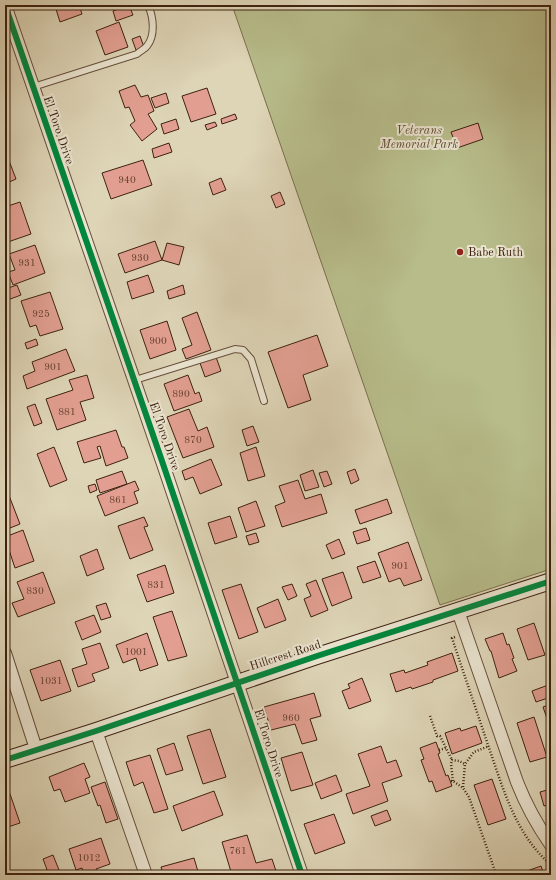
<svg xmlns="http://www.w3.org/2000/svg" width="556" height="880" viewBox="0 0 556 880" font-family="'Old Standard TT',serif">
<rect width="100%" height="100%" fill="#ded5b7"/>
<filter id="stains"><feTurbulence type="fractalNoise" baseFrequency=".005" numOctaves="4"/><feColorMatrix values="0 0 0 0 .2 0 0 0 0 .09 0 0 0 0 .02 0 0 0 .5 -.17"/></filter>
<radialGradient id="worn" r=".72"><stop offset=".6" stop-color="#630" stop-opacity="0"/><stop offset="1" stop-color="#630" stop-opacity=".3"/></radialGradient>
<path fill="#b7bc8a" stroke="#7a6f4d" d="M232 5H551V569L440 605Z"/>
<g fill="#e29f91" stroke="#3e2210">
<path d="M44 5H79L82 14 60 22 55 6 45 9Z"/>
<path d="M129 5 133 15 116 21 113 11Z"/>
<path d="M119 22 128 47 105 55 96 31Z"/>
<path d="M140 36 144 47 136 50 132 39Z"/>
<path d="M135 85 141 97 148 95 154 111 148 114 157 129 142 141 130 125 135 121 129 107 125 108 119 91Z"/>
<path d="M207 88 216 114 191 122 182 96Z"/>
<path d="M166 93 169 103 155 108 151 98Z"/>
<path d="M235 114 237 119 222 124 221 119Z"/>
<path d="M176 119 179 129 164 134 161 124Z"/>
<path d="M215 122 217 126 207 130 205 125Z"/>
<path d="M478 123 483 139 457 148 451 132Z"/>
<path d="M169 143 172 152 154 158 152 149Z"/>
<path d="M5 150 16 179 5 184Z"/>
<path d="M143 160 152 185 111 199 102 173Z"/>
<path d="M221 178 226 190 213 195 209 183Z"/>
<path d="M280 192 285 204 276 208 271 196Z"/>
<path d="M20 202 31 234 5 243V207Z"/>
<path d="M155 241 162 260 125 273 118 254Z"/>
<path d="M167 243 184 247 179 265 162 260Z"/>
<path d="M35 245 45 273 13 285 8 272 15 270 9 254Z"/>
<path d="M148 275 154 292 132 299 127 282Z"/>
<path d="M17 285 21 295 5 301V289Z"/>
<path d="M183 285 185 294 169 299 167 291Z"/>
<path d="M50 292 63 329 40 336 36 325 30 327 21 301Z"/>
<path d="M197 312 211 350 186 359 182 349 192 345 182 318Z"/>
<path d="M167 321 176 350 150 359 140 330Z"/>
<path d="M317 335 328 366 303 375 311 400 288 408 268 352Z"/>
<path d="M36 339 38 345 27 349 25 343Z"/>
<path d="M66 349 75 371 27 389 23 376 35 371 32 362Z"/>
<path d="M216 357 221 371 205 377 200 363Z"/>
<path d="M87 375 94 398 80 402 86 420 57 430 46 399 73 390 69 380Z"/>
<path d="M188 375 195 394 199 392 202 401 174 411 164 384Z"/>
<path d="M35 404 42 423 34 426 27 407Z"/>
<path d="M189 409 198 431 207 427 214 447 183 458 167 417Z"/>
<path d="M253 426 259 442 247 446 242 430Z"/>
<path d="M116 430 122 447H124L128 458 106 466 100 446 97 447 101 458 84 463 77 442Z"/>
<path d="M54 447 67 480 50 487 37 454Z"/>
<path d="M256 447 265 476 248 481 240 453Z"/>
<path d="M211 459 222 485 200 494 193 477 185 480 182 471Z"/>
<path d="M355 469 359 480 351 484 347 472Z"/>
<path d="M313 470 319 487 305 491 300 475Z"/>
<path d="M122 471 127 484 100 493 96 480Z"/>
<path d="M327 471 332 484 324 487 319 473Z"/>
<path d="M298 480 305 499 321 494 327 513 282 527 275 506 285 502 279 486Z"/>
<path d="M135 481 139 490 134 492 138 503 105 516 97 496Z"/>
<path d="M95 484 97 490 90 493 88 486Z"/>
<path d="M8 493 20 524 5 530V494Z"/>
<path d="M387 499 392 513 360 524 355 510Z"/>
<path d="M256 501 265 526 246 532 238 508Z"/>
<path d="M230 516 237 537 215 544 208 523Z"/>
<path d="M144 517 148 526 144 527 153 550 130 559 118 526Z"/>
<path d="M366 528 370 540 357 544 353 532Z"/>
<path d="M23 530 34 561 15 568 9 550 5 552V537Z"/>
<path d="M256 533 259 542 249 545 246 536Z"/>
<path d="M339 539 345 554 332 559 326 545Z"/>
<path d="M408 542 422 580 404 586 400 578 389 582 378 553Z"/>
<path d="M97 549 104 569 87 576 80 556Z"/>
<path d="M375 561 381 577 363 583 357 567Z"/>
<path d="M165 565 174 593 147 602 137 575Z"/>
<path d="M43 572 55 603 18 617 12 603 24 599 17 582Z"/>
<path d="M343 572 352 598 332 606 322 579Z"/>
<path d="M316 580 328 610 311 617 304 599 311 596 306 584Z"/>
<path d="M241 584 258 632 239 639 222 590Z"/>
<path d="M292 584 297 596 288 600 282 587Z"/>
<path d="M278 599 286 620 265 628 257 608Z"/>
<path d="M106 603 111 617 101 620 96 606Z"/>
<path d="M172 611 187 656 168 661 153 617Z"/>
<path d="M94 615 101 632 82 640 75 622Z"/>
<path d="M534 623 545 655 528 660 517 629Z"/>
<path d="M147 633 158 665 140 671 136 658 123 663 116 645Z"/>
<path d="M503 633 507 645 509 644 514 658 512 659 517 671 499 678 491 651H490L485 639Z"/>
<path d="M100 643 109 668 92 674 95 681 78 687 72 669 87 664 82 649Z"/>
<path d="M452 653 458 671 433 680V682L412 689 411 687 396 692 390 674 404 670 405 673 428 665 427 662Z"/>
<path d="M60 660 71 691 41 701 30 670Z"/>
<path d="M362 678 371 701 349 709 342 691 350 688 348 684Z"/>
<path d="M551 684V697L536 702 532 691Z"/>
<path d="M314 693 321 716 310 719 317 740 302 744 295 724 271 730 264 707Z"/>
<path d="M551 704V730L543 707Z"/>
<path d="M534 717 547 757 530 762 517 723Z"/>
<path d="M476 726 482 743 452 754 445 733 460 728 461 731Z"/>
<path d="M210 729 226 777 203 784 187 736Z"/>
<path d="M436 742 440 753 438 754 446 776 448 775 452 786 436 792 432 781 429 782 421 760 424 759 420 748Z"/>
<path d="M174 743 183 770 166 775 157 749Z"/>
<path d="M381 746 387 763 396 760 402 776 382 783 388 801 353 814 346 794 370 786 358 754Z"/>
<path d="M302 752 313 785 291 791 281 758Z"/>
<path d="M150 755 168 809 154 813 143 782 134 786 126 762Z"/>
<path d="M84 763 90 777 85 779 90 793 65 802 60 789 54 791 49 777Z"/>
<path d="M336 775 342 791 321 799 315 783Z"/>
<path d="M492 779 506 819 488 825 474 785Z"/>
<path d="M105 782 118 819 106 823 100 805 98 806 91 787Z"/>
<path d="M551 789V815L547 805 544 806 540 792Z"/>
<path d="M9 791 20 823 5 828V792Z"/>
<path d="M214 791 223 815 182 831 173 806Z"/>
<path d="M387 810 391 820 375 826 371 816Z"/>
<path d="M334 814 345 843 315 854 304 824Z"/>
<path d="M247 835 256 863 272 859 277 874 232 875 222 842Z"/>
<path d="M101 838 110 864 96 869 98 875H84L82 868 76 870 69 849Z"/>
<path d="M53 855 61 875H49L43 859Z"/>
<path d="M194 858 199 875H163L161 867Z"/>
<path d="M541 866 544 875H516Z"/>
</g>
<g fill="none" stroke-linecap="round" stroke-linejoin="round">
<defs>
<g id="lane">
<path d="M33 87 137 54C140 51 145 49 147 46 156 35 153 16 148 5"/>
<path d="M135 380 235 349 243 350 251 359 264 401"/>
</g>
<g id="street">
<path d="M5 5 163 464 302 875"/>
<path d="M458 611 517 782C526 805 537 825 551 845"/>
<path d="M5 653 36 749"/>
<path d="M96 731 146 875"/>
</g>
<path id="secondary" d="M5 760 96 731 317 656 551 581"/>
</defs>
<use href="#lane" stroke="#664f3a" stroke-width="8"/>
<use href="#street" stroke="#664f3a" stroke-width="14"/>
<use href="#secondary" stroke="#3e2210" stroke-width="18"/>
<g stroke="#3e2210" stroke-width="2.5" stroke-dasharray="1 2" stroke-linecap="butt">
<path d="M455 637 452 638C464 674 476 709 488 745 503 788 515 834 551 865"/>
<path d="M430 716 437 736H440L446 748"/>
<path d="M439 750 446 748 452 760"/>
<path d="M451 781H453L463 788 469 797 495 871V875"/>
<path d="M453 781 451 764 452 760 459 761 465 764 474 752 489 746"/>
<path d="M463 787 465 764"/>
</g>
<use href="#lane" stroke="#eae4d0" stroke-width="6"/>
<use href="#street" stroke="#eae4d0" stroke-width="12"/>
<use href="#secondary" stroke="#eae4d0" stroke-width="16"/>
<defs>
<g id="cycleway">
<path d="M5 5 163 464 302 875"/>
<path d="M5 760 96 731 317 656 551 581"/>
</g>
</defs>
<use href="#cycleway" stroke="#eae4d0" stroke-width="8"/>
<use href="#cycleway" stroke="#00873e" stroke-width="6"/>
</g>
<circle fill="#8f2418" stroke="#eae4d0" stroke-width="1.5" cx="460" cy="252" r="4"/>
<g text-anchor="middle" stroke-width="4" stroke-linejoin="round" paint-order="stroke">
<g font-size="10" fill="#674130">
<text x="127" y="183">940</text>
<text x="140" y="261">930</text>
<text x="27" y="266">931</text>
<text x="41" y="317">925</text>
<text x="158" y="344">900</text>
<text x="53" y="370">901</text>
<text x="181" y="397">890</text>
<text x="67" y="415">881</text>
<text x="193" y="443">870</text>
<text x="118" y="503">861</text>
<text x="400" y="569">901</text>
<text x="156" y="588">831</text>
<text x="35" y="594">830</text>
<text x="136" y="655">1001</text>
<text x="51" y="684">1031</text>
<text x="291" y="721">960</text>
<text x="238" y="854">761</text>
<text x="89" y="861">1012</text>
</g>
<g font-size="12" fill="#3e2210" stroke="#eae4d0">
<text transform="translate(59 130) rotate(71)" y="4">El Toro Drive</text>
<text transform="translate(165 436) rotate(71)" y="4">El Toro Drive</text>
<text transform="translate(285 655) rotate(-18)" y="4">Hillcrest Road</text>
<text transform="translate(269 743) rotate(72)" y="4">El Toro Drive</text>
</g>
<g font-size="12" font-style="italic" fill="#5c482e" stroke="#eae4d0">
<text x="419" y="134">Veterans<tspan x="419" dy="14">Memorial Park</tspan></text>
</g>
<g font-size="12" fill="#3e2210" stroke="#eae4d0" text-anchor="start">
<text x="468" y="256">Babe Ruth</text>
</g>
</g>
<rect width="556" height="880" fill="none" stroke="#ded5b7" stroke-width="20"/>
<rect x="6" y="6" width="544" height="868" fill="none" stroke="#3e2210" stroke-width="2"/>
<rect x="10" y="10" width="536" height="860" fill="none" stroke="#3e2210"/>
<rect width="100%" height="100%" filter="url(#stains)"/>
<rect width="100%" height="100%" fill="url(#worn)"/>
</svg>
